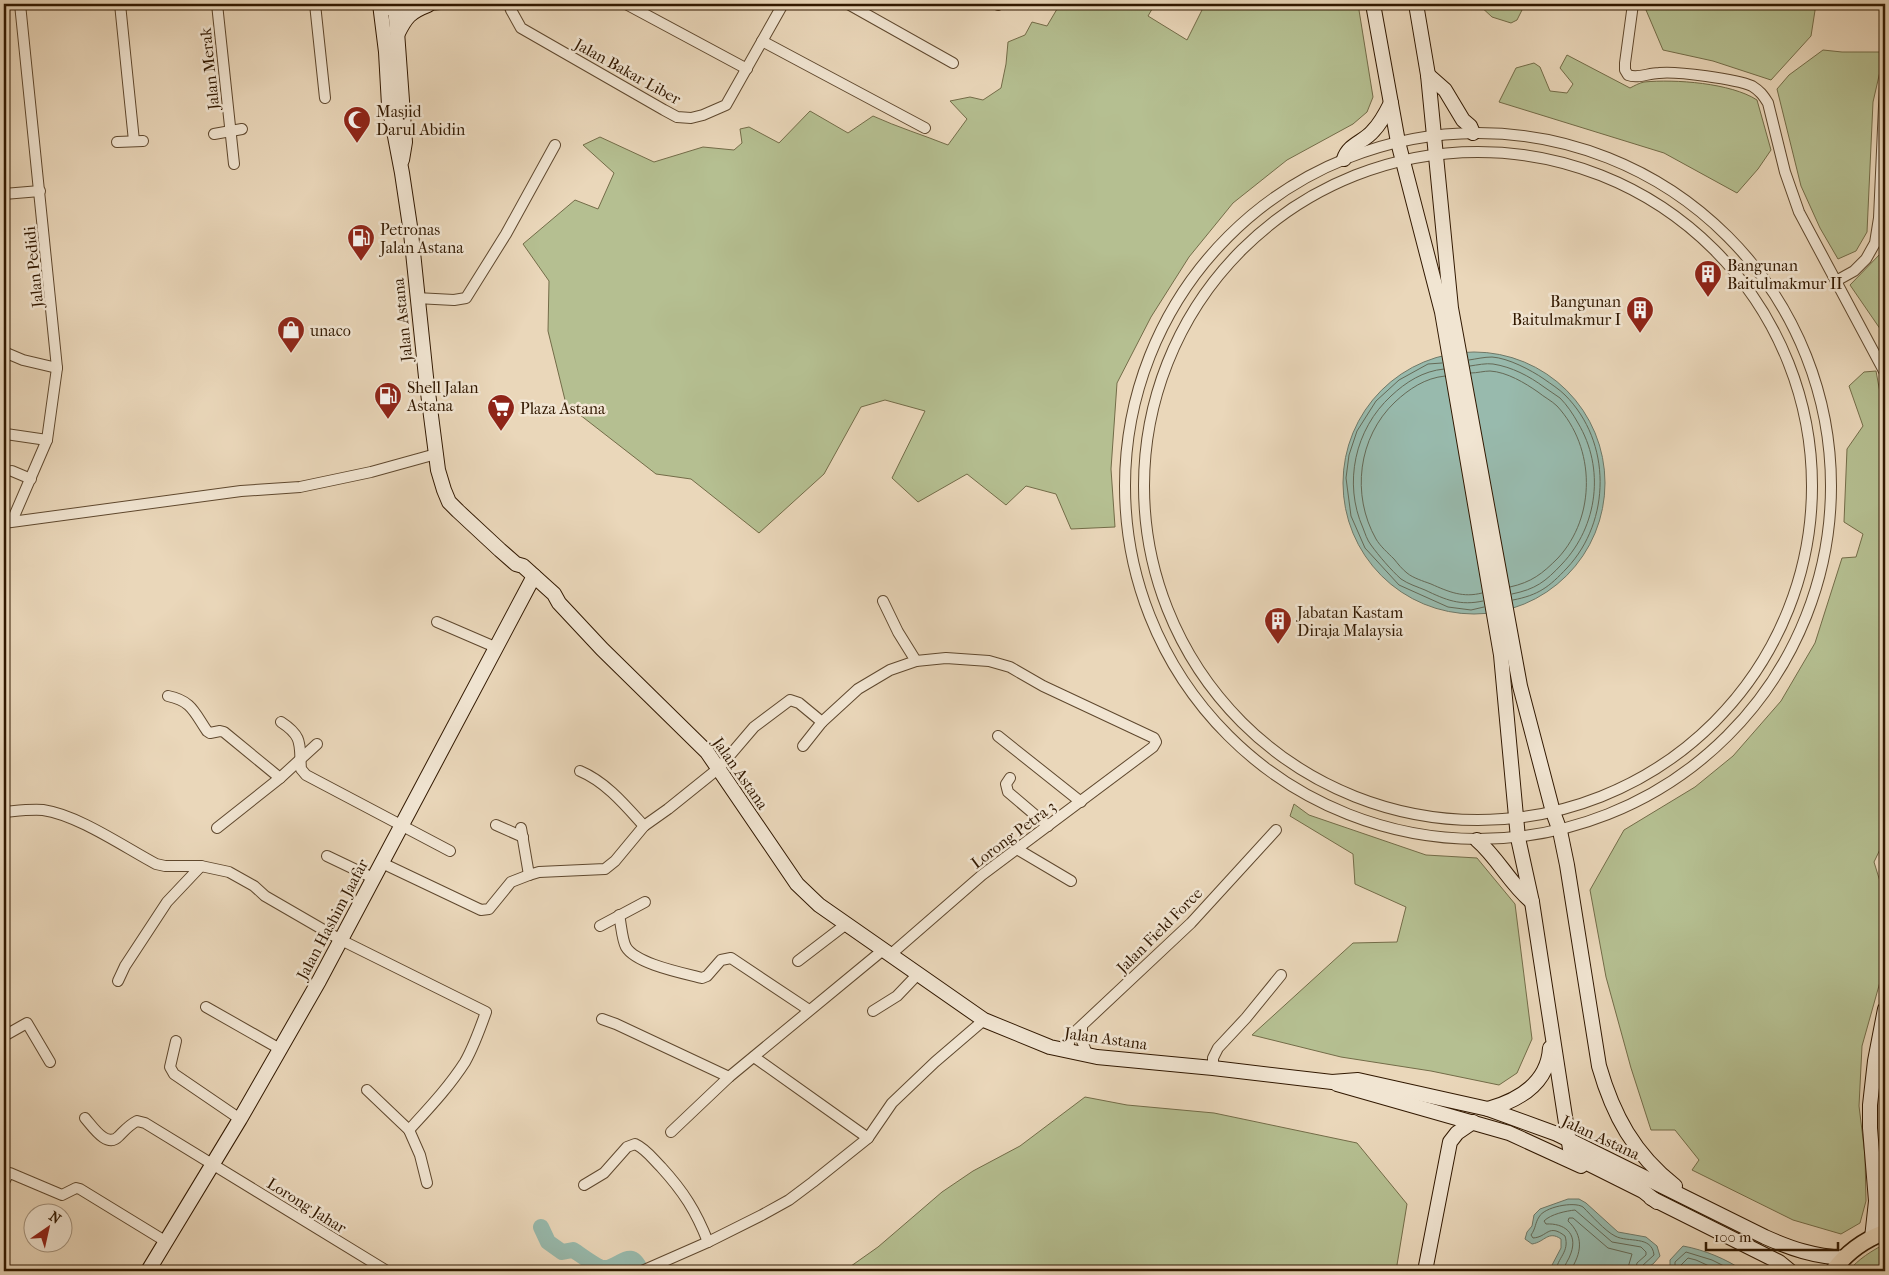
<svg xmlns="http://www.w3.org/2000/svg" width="1889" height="1275" viewBox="0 0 1889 1275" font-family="'IM FELL French Canon',serif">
<rect width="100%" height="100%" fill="#ead7ba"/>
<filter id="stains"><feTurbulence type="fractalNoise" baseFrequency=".004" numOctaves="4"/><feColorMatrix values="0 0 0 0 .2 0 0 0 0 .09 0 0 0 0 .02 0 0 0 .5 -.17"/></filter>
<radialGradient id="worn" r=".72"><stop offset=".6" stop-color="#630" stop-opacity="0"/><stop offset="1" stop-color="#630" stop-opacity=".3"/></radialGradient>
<g fill="#b5bf91" stroke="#736c48">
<path d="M1060 4H1155L1148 16 1187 40 1205 4H1358L1373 97 1367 112 1353 124 1287 160 1233 203 1189 257 1151 317 1117 383 1111 469 1115 527 1071 529 1056 494 1026 486 1006 505 967 474 918 502 892 478 925 411 885 400 861 407 824 474 759 533 691 479 656 474 566 404 548 331 549 281 523 244 575 200 598 209 614 173 583 145 600 137 654 162 703 147 734 150 742 143 740 129 749 127 779 143 810 111 848 133 873 116C897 127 923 135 948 145L967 119 950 101 970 97 983 100 1001 88 1006 64 1008 42 1025 35 1032 22 1047 26Z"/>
<path d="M1478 4H1525L1517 20 1511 23 1492 17Z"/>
<path d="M1646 4H1816L1811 36 1771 80 1713 61 1663 50 1646 10Z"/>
<path d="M1823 50 1842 52H1885V65L1881 67 1873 102 1867 232 1856 251 1838 259 1820 228 1801 186 1777 89 1789 75Z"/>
<path d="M1567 55 1630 88C1634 86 1639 83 1644 82 1675 79 1731 83 1757 100L1771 150 1758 169 1737 193 1664 153 1499 102 1516 68 1534 63 1540 67 1550 91 1567 93 1573 84 1560 68Z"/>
<path d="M1881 253 1885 255V336L1850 285Z"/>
<path d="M1876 371 1885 420V839L1874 862 1882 888 1880 982 1862 1046 1859 1106 1865 1155 1866 1201 1860 1223 1841 1234 1793 1220 1692 1170 1699 1160 1675 1130H1651L1631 1068 1606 977 1590 890 1624 830 1695 787 1733 756 1781 701 1815 643 1842 558 1856 557 1863 534 1844 522 1847 449 1863 426 1849 386 1864 372Z"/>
<path d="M1294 804 1309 815 1426 855 1477 858 1515 904 1532 1039 1517 1073 1499 1085 1431 1071 1341 1057 1252 1035 1353 943 1397 942 1406 907 1355 884 1353 854 1290 816Z"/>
<path d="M1885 1078V1158L1879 1150 1881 1099Z"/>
<path d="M1085 1097 1127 1105 1214 1113 1357 1143 1407 1204 1396 1271H844L878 1247 942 1192 973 1171 1020 1146Z"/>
<path d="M1885 1244V1271H1848C1859 1259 1871 1251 1885 1244Z"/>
</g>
<g fill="#98baad" stroke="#6f7968">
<circle cx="1474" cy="483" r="131"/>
<path d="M1568 1199H1579L1586 1203 1618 1232 1646 1237 1657 1246 1660 1256 1654 1263 1644 1271H1552L1551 1267 1561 1248V1239C1548 1230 1545 1242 1532 1244L1525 1239 1527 1232 1532 1226 1534 1215 1540 1209Z"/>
<path d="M1683 1246C1705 1250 1726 1259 1744 1271H1670V1260Z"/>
</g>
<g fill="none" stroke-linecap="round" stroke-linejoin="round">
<g stroke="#646956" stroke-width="1">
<path d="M1469 360C1476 359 1484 357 1492 357 1508 358 1531 370 1544 379 1551 384 1559 389 1565 395 1612 442 1611 521 1567 568 1549 587 1539 595 1513 600"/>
<path d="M1442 363 1428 364 1399 380 1376 401 1357 431 1349 455 1346 478 1351 516 1365 548 1399 585 1448 607 1471 610 1484 607"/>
<path d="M1470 366C1477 365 1486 363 1493 364 1512 367 1529 376 1544 387 1549 391 1555 394 1560 398 1567 405 1573 414 1578 423 1605 468 1598 526 1562 564 1545 582 1536 589 1512 594"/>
<path d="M1444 369C1423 371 1406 382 1391 396 1355 429 1343 483 1363 528 1365 533 1367 540 1371 545 1379 556 1391 570 1401 579 1408 584 1418 587 1425 590 1446 600 1460 606 1483 601"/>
<path d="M1471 373C1477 373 1484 371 1490 371 1507 372 1525 383 1538 392 1544 397 1552 401 1557 406 1596 448 1596 517 1558 558 1542 574 1532 582 1510 587"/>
<path d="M1445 376C1425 378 1409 389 1395 402 1358 437 1351 495 1376 539 1380 546 1388 553 1394 559 1398 564 1402 569 1407 573 1413 578 1423 581 1431 584 1449 592 1463 598 1482 593"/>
<path d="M1556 1271C1557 1258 1570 1252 1565 1236 1548 1223 1548 1237 1533 1238L1531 1235C1536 1228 1535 1223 1539 1217 1544 1207 1574 1201 1583 1207 1591 1215 1605 1231 1615 1236 1628 1243 1652 1235 1654 1255L1642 1266 1641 1271"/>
<path d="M1563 1271C1564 1265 1569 1260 1571 1253 1578 1233 1564 1223 1546 1224L1544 1221C1551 1214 1566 1211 1575 1210L1612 1242 1641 1247 1646 1252V1255L1637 1263 1635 1271"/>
<path d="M1570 1271C1582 1253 1584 1236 1568 1221L1569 1218H1573L1608 1248 1632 1254 1627 1271"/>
<path d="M1675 1271V1262L1686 1252 1712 1260 1734 1271"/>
<path d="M1681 1271V1265L1688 1258 1696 1260 1720 1271"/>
</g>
<path stroke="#98baad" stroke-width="16" d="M541 1227 548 1242 562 1252 573 1250C580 1254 596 1267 603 1268 619 1270 630 1244 641 1271"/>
<defs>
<g id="street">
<path d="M4 4H6"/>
<path d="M120 4 134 141"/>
<path d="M217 4 234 164"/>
<path d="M315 4 325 98"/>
<path d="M509 4 511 10 521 28 664 110 677 117 691 118 703 115 726 105 783 4"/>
<path d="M626 4 747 69"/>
<path d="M848 4 953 63"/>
<path d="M996 4 998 5"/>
<path d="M1633 4 1625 63V70L1628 75C1638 79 1648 73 1659 73 1677 71 1736 79 1752 86 1760 91 1763 95 1768 103L1785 172 1799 212 1885 373"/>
<path d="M380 11 440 4"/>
<path d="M762 41 925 128"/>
<circle cx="1478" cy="486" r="353"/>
<path d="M214 134 242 129"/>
<path d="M117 142 143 141"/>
<circle cx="1478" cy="486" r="334"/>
<path d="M4 194 40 191"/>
<path d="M1836 281 1854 271 1866 259 1875 243 1879 218 1885 84"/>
<path d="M416 298 454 300 466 298 506 234 555 145"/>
<path d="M4 352 23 360 57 368"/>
<path d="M6 434 47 440"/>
<path d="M12 471 31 479"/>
<path d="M12 521 47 440 57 368 20 4"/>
<path d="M4 523 241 491 300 487 371 472 436 454"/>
<path d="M437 622 495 647"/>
<path d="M168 696C192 701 194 712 207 731L210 733 220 731 224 732 280 778"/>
<path d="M281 722C304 737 299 745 301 769L306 775 450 851"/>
<path d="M998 736 1081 802"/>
<path d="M803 746 822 722"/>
<path d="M580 771C606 782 625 805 644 826"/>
<path d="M1010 778 1006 784 1008 792 1048 826"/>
<path d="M4 812C16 811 30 809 43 810 78 815 124 847 156 864L165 866H201L229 872 254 886 265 896 341 940 486 1012C480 1029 474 1046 465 1062 449 1087 429 1108 409 1130"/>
<path d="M496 825 523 837"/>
<path d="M217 828 280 778 317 744"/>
<path d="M521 828 529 875"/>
<path d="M1017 849 1071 881"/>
<path d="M327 856 373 878"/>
<path d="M382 863 481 910 489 909 511 882 529 875 539 872 605 869 615 861 644 826 668 809 719 768 754 727 790 700 799 703 822 722 858 689 890 670 916 661 898 632 883 601"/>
<path d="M619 915C621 923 622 940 626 947 636 964 683 973 702 978L707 976 721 960 731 958 809 1010"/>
<path d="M600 926 645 902"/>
<path d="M890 955 982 875 1153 747 1156 742 1154 738 1043 686 1010 667 989 661 946 658 916 661"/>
<path d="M798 961 845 925"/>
<path d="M118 981 125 966 167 902 201 866"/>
<path d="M206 1007 280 1049"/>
<path d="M873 1011 897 996 918 974"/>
<path d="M602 1019 616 1024 729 1077"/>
<path d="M1082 1026V1041L1088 1056"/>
<path d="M4 1036 27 1023 50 1062"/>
<path d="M176 1041 170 1067 174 1074 240 1119"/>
<path d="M1067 1052 1070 1039 1077 1030 1191 923 1276 830"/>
<path d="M754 1057 868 1138"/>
<path d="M1213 1068V1058L1218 1048 1246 1018 1281 975"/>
<path d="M367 1090 409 1130 420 1155 427 1183"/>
<path d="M85 1118C93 1127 107 1149 119 1136 125 1130 129 1125 137 1121L145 1123 387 1271"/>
<path d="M671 1132 729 1077 883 950"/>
<path d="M4 1182 7 1176 10 1173 62 1195 76 1188 80 1189 165 1241"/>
<path d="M584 1185 604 1173 627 1147 635 1144C646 1149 652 1158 661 1167 683 1191 696 1211 708 1242"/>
<path d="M642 1271 708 1242 762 1215 789 1200 813 1182 868 1138 892 1103 935 1062 984 1020"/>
</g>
<g id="secondary">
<path d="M380 4 386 52 389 105 402 173 411 233 426 377 438 470 444 490 449 502 458 511 500 550 516 564 523 566 554 594 559 603 602 649 707 752 797 884 819 905 984 1020 1050 1047 1097 1057 1213 1068 1332 1082 1358 1080 1488 1109 1557 1134 1765 1237C1792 1249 1813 1256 1844 1258"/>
<path d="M395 4 405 142 402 160"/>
<path d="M1373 4 1398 142 1442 312 1501 655 1518 838 1532 902 1570 1149 1583 1161 1643 1191 1657 1202"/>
<path d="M1416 4 1428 75 1451 308 1520 686 1553 812 1560 831 1567 865 1599 1066C1613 1115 1634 1154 1675 1186"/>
<path d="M398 33C406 17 410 12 428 5"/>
<path d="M1428 75 1445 90 1463 120 1470 126 1473 133"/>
<path d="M1344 159C1349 144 1364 142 1373 131 1381 123 1386 113 1391 103"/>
<path d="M1477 840C1498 858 1510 884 1532 902"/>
<path d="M1337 1084 1509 1133 1581 1166"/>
<path d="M1488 1109C1520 1100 1548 1083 1550 1048"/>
<path d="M1651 1198 1779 1262 1790 1271"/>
<path d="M1872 1238 1876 1201 1870 1128V1105L1875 1061 1885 1009"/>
<path d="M148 1271 240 1119 319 981 534 576"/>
<path d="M1425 1271 1450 1142 1457 1133 1473 1122"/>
</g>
<path id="primary" d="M1833 1271C1846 1253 1864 1240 1885 1232"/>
</defs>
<use href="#street" stroke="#5f482e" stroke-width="12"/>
<use href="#secondary" stroke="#311800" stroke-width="16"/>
<use href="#primary" stroke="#311800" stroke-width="18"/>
<use href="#street" stroke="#f1e5d2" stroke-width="10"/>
<use href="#secondary" stroke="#f1e5d2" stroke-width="14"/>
<use href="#primary" stroke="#ead7ba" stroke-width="15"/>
</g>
<defs>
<symbol id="mosque-pin" viewBox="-11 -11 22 30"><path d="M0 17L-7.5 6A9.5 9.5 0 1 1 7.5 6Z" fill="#8f2418" stroke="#f1e5d2"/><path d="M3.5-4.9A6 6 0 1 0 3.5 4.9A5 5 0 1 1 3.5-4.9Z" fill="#fff"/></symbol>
<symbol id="fuel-pin" viewBox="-11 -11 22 30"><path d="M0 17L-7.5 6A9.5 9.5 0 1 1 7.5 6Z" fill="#8f2418" stroke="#f1e5d2"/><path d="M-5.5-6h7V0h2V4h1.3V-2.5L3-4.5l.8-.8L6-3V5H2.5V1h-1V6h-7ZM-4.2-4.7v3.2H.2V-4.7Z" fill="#fff"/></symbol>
<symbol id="building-pin" viewBox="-11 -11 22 30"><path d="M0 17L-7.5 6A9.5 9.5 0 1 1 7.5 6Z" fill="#8f2418" stroke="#f1e5d2"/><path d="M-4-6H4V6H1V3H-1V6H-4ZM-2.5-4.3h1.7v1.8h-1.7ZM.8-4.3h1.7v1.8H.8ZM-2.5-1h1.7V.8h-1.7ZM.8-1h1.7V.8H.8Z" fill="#fff"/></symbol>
<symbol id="shop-pin" viewBox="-11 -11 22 30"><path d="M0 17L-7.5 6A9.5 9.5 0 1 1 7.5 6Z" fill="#8f2418" stroke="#f1e5d2"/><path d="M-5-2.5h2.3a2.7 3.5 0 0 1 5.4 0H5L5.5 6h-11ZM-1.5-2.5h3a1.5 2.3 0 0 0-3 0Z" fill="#fff"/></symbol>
<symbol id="supermarket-pin" viewBox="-11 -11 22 30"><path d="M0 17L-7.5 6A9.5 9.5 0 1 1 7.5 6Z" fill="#8f2418" stroke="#f1e5d2"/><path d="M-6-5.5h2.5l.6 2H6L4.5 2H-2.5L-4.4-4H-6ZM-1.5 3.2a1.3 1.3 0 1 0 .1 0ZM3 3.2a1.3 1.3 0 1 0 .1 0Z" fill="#fff"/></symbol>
</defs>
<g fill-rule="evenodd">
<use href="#mosque-pin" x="341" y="104" width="32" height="43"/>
<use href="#fuel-pin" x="345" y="222" width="32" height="43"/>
<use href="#building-pin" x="1692" y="258" width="32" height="43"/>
<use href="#building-pin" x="1624" y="294" width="32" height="43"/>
<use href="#shop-pin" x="275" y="314" width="32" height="43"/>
<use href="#fuel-pin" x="372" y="380" width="32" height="43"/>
<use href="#supermarket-pin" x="485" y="392" width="32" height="43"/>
<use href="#building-pin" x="1262" y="605" width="32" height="43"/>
</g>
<g text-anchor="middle" stroke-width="5" stroke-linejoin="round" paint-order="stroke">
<g font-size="16" fill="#311800" stroke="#f1e5d2">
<text transform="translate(209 69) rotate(-96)" y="6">Jalan Merak</text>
<text transform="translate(628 71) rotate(29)" y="6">Jalan Bakar Liber</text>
<text transform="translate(33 267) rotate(-96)" y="6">Jalan Pedidi</text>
<text transform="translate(402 320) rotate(-96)" y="6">Jalan Astana</text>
<text transform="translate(741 773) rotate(55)" y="6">Jalan Astana</text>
<text transform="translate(1013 834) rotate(-37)" y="6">Lorong Petra 3</text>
<text transform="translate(332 919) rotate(-62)" y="6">Jalan Hashim Jaafar</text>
<text transform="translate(1159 930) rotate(-45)" y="6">Jalan Field Force</text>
<text transform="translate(1106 1038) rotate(8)" y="6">Jalan Astana</text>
<text transform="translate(1601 1137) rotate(25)" y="6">Jalan Astana</text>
<text transform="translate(307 1205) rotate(32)" y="6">Lorong Jahar</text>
</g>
<g font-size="16" fill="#311800" stroke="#f1e5d2" text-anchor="start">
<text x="376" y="117">Masjid<tspan x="376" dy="18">Darul Abidin</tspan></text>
<text x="380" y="235">Petronas<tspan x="380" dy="18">Jalan Astana</tspan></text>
<text x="1727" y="271">Bangunan<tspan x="1727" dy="18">Baitulmakmur II</tspan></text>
<text x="1621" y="307" text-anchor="end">Bangunan<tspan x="1621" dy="18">Baitulmakmur I</tspan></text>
<text x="310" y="336">unaco</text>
<text x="407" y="393">Shell Jalan<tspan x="407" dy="18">Astana</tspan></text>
<text x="520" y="414">Plaza Astana</text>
<text x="1297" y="618">Jabatan Kastam<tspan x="1297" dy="18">Diraja Malaysia</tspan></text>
</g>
</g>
<rect width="1889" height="1275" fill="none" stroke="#ead7ba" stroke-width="20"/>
<rect x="5" y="5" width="1879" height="1265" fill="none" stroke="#311800" stroke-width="2.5"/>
<rect x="10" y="10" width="1869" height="1255" fill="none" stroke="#311800"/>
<g transform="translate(48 1228) rotate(34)"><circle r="24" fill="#f1e5d2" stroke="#a4937e"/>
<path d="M0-4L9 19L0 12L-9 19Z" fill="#8f2418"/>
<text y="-8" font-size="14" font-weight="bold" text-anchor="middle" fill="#311800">N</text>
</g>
<path d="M1706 1242v8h132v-8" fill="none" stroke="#311800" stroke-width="2.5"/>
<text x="1714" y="1242" font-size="15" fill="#311800" stroke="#f1e5d2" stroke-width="4" paint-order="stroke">100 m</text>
<rect width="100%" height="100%" filter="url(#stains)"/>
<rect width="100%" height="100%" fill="url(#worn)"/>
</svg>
